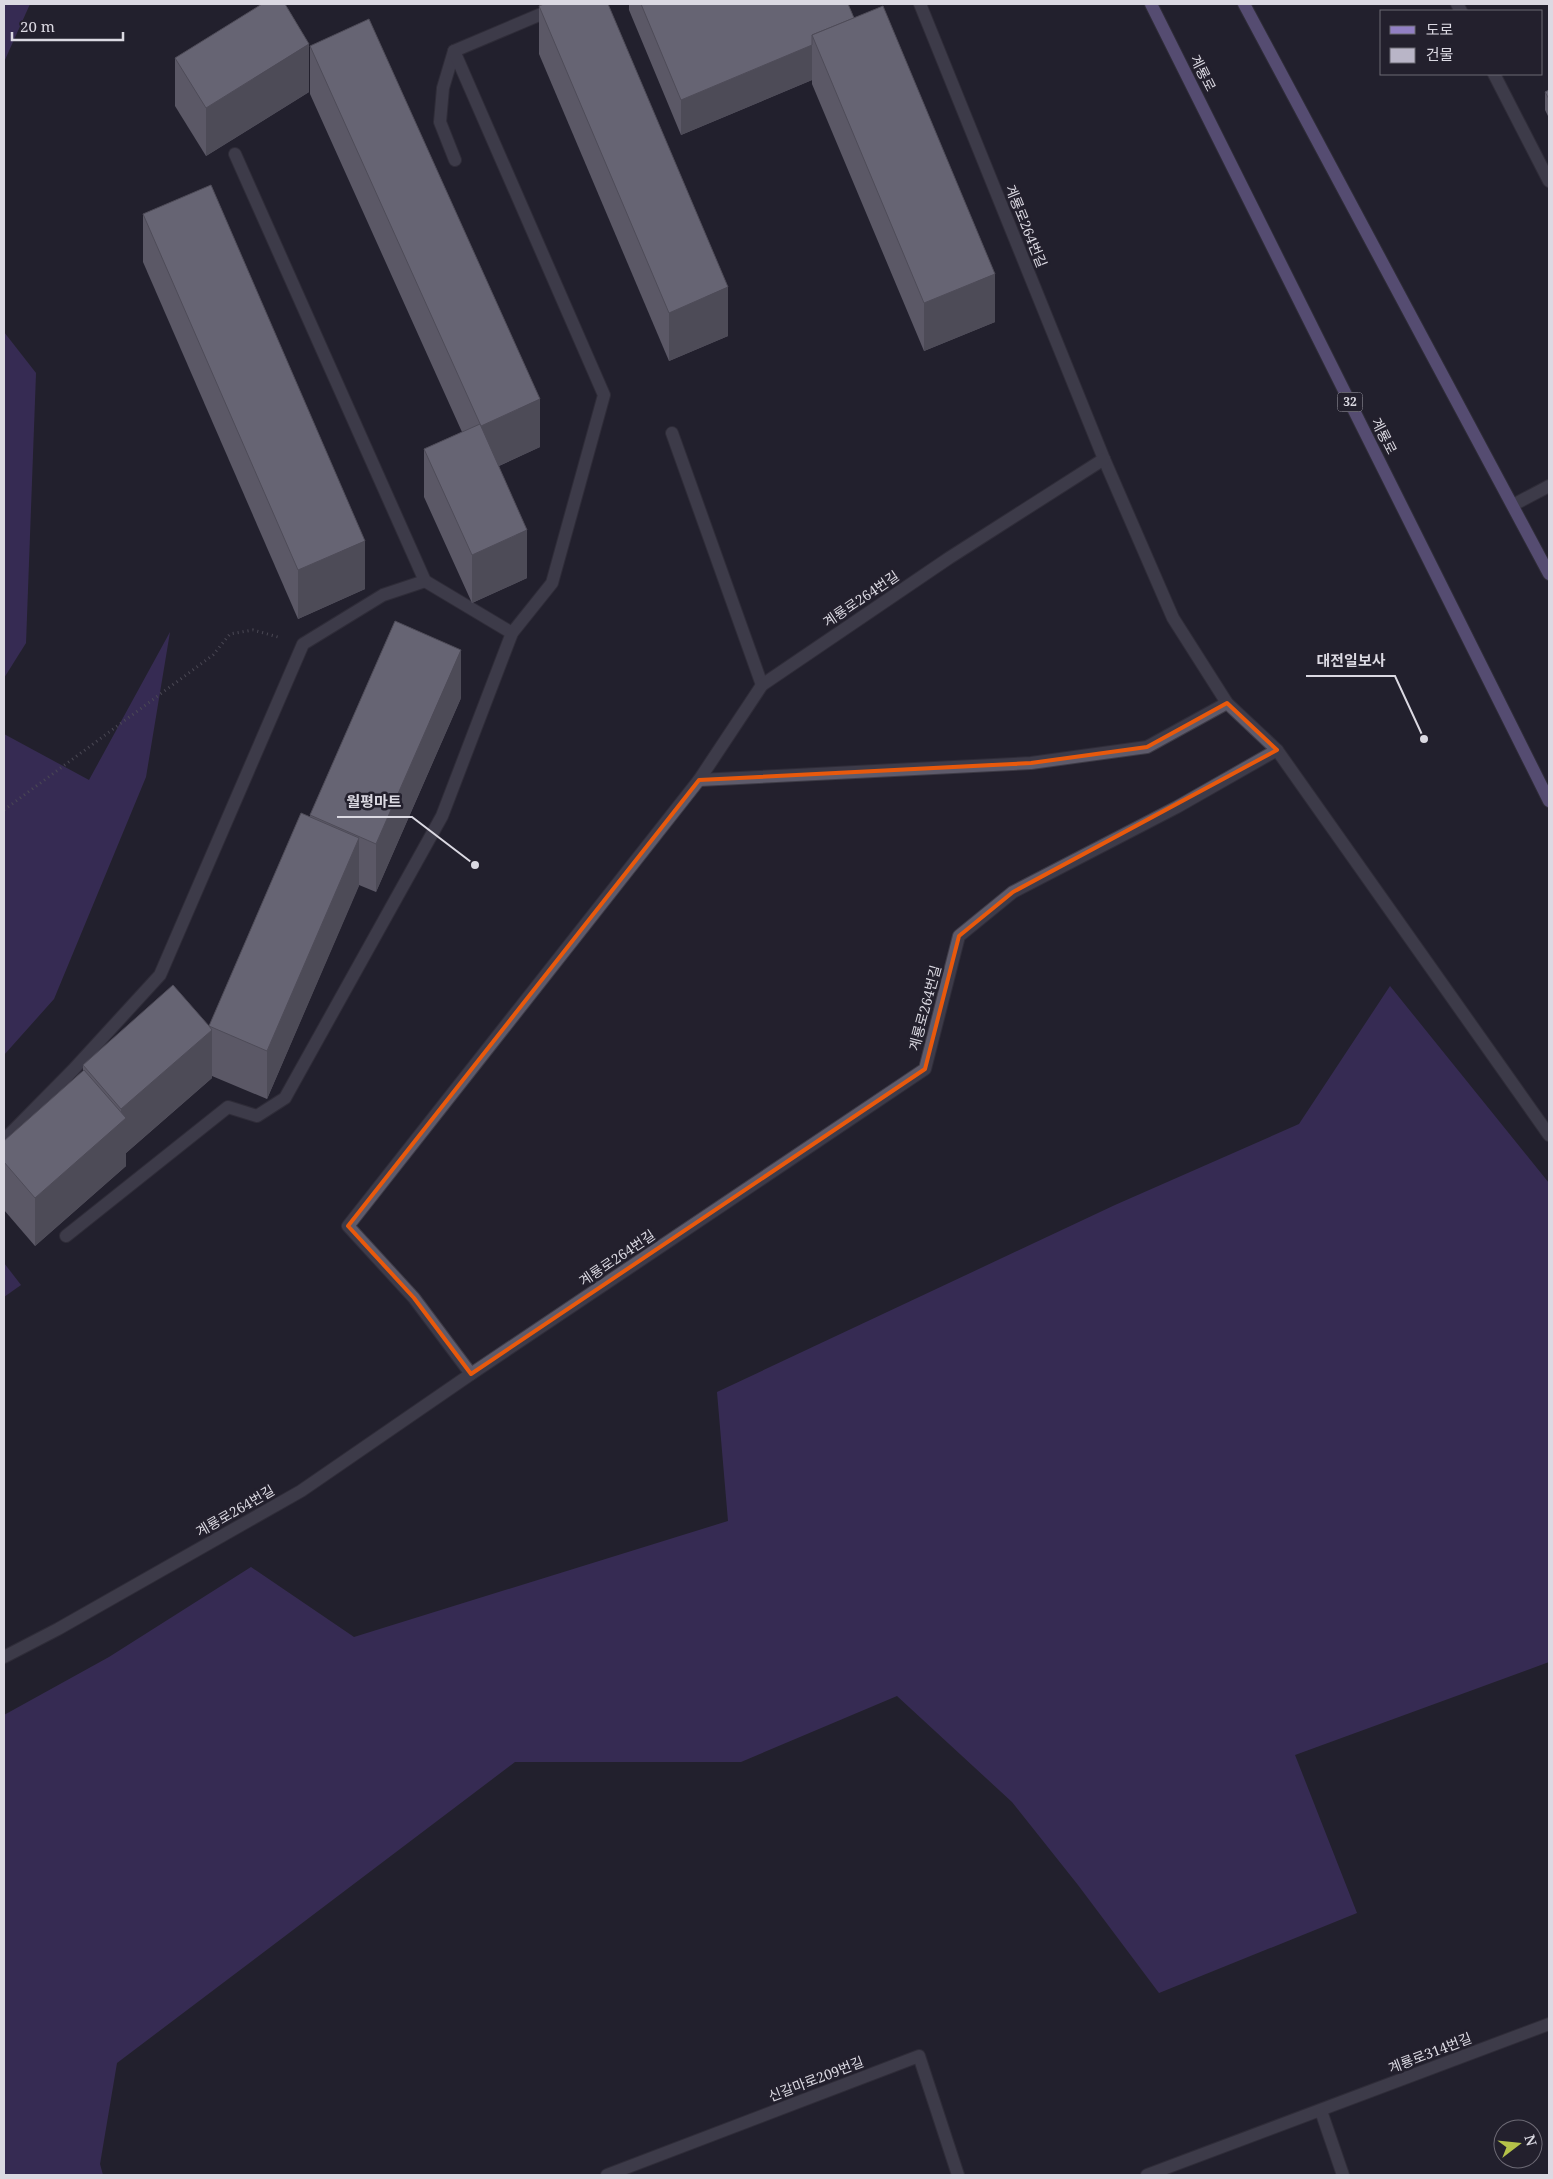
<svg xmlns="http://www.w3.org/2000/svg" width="1553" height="2179" viewBox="0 0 1553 2179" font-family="'Noto Serif','Noto Sans KR',serif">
<rect width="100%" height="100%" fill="#23202d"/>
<g fill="#4f3980">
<path d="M4 4H30L4 62Z"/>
<path d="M4 332 36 373 26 643 4 678Z"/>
<path d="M170 632 146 777 54 999 4 1055V734L89 780Z"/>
<path d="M1390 986 1549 1183V1662L1295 1755 1357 1913 1159 1993 1078 1885 1012 1802 897 1696 741 1762H515L117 2063 100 2164 103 2175H4V1715L109 1657 251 1567 354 1637 728 1521 717 1392 1115 1205 1299 1124Z"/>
<path d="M4 1263 21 1285 4 1297Z"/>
</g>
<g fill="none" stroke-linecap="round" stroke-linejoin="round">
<defs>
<g id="minor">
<path d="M920 4 1104 459 1173 618 1227 703 1277 750 1549 1135"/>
<path d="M1457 4 1461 11"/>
<path d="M1494 74 1549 181"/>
<path d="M455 160 440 122 443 88 454 51 565 4"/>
<path d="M672 433 762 685"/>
<path d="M1513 505 1549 486"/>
<path d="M425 581 512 633"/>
<path d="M699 780 1031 763 1147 747 1227 703"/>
<path d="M4 1140 73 1070 160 975 303 644 383 595 425 581 235 154"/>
<path d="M66 1236 228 1107 257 1116 285 1098 442 816 512 633 552 583 604 395 454 51"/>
<path d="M471 1374 414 1298 348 1226 699 780 762 685 949 558 1104 459"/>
<path d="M4 1657 58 1629 301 1491 471 1374 925 1069 959 936 1013 892 1177 807 1277 750"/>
<path d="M1321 2111 1343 2175"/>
<path d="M607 2175 919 2056 958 2175"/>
<path d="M1147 2175 1549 2024"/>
</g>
<g id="major">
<path d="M1151 4 1549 801"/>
<path d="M1244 4 1549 574"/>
</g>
</defs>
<use href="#minor" stroke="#3e3b46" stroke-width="14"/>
<use href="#major" stroke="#3e3b46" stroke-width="14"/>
<path stroke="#7b7984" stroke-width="3" stroke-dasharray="1 4" stroke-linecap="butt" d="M4 810 213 655 230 634 253 630 278 637"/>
<use href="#minor" stroke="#5e5b6b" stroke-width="12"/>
<use href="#major" stroke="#9280c4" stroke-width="12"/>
</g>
<g fill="#9f9cab">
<path d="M629 4H848L854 18 995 322 924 351 812 84V80L681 135 629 10Z"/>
<path d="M539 6 728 336 669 361 539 54Z"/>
<path d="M310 46 540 447 499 466 527 578 472 603 424 497V449L462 432 310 94Z"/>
<path d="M175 58 309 92 206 156 175 106Z"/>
<path d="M1549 90V118L1545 110V92Z"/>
<path d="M143 214 365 589 298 619 143 262Z"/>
<path d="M461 698 376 892 359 885 267 1099 212 1076V1078L126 1153V1166L35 1246 4 1210V1141L83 1071V1065L209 1026 310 817V815Z"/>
</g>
<g fill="#827f8b">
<path d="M309 44V92L206 156V108Z"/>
<path d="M812 45V80L681 135V100Z"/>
<path d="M995 274V322L924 351V303Z"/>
<path d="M728 287V336L669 361V313Z"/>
<path d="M540 399V447L481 474V426Z"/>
<path d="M527 530V578L472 603V555Z"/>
<path d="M365 541V589L298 619V570Z"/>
<path d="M461 650V698L376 892V844Z"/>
<path d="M359 838V886L267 1099V1051Z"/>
<path d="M212 1030V1078L126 1153V1166L35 1246V1198L121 1122V1109Z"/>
</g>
<g fill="#b9b5c7" stroke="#827f8b">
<path d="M262 4H285L309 44 206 108 175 58Z"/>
<path d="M544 4H608L728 287 669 313 539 6Z"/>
<path d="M641 4H848L854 18 812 35V45L681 100Z"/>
<path d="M883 6 995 274 924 303 812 35Z"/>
<path d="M369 19 540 399 481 426 310 46Z"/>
<path d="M1549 90V99L1545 92Z"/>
<path d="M211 185 365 541 298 570 143 214Z"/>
<path d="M480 424 527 530 472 555 424 449Z"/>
<path d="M395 621 461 650 376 844 310 815Z"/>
<path d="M301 813 359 838 267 1051 209 1026 212 1030 121 1109 83 1065 173 985 209 1026Z"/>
<path d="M84 1070 126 1118 35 1198 4 1162V1141Z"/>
</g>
<path d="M0 0H1553V2179H0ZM1227 703 1277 750 1013 892 959 936 925 1069 471 1374 414 1298 348 1226 699 780 1031 763 1147 747Z" fill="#23202d" fill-opacity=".55" fill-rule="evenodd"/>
<path fill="none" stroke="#e8590c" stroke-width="4" stroke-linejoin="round" d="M1227 703 1277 750 1013 892 959 936 925 1069 471 1374 414 1298 348 1226 699 780 1031 763 1147 747Z"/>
<g text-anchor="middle" stroke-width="5" stroke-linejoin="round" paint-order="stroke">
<rect fill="#23202d" stroke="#a4a2ac" stroke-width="1" x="1337.5" y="392.5" width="25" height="19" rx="4"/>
<g font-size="12" font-weight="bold" fill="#dbd9e2">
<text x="1350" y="406">32</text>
</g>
<g font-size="14" fill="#dbd9e2" stroke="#23202d">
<text transform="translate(1203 73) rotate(63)" y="5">계룡로</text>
<text transform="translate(1026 226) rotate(68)" y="5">계룡로264번길</text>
<text transform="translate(1384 436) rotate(63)" y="5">계룡로</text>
<text transform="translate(861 599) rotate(-34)" y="5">계룡로264번길</text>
<text transform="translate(925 1008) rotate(-75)" y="5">계룡로264번길</text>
<text transform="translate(617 1258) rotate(-34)" y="5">계룡로264번길</text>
<text transform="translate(235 1511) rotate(-30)" y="5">계룡로264번길</text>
<text transform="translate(1430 2053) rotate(-21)" y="5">계룡로314번길</text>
<text transform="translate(816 2079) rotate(-21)" y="5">신갈마로209번길</text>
</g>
</g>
<path fill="none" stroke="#dbd9e2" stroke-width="2" d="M1424 739L1395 676H1306M475 865L412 817H337"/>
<g fill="#dbd9e2" stroke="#23202d" stroke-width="2">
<circle cx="1424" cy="739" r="5"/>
<circle cx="475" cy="865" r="5"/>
</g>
<g font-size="15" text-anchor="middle" font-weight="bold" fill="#dbd9e2" stroke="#23202d" stroke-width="5" stroke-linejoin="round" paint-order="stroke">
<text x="1351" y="666">대전일보사</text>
<text x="374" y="807">월평마트</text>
</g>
<rect width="1553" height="2179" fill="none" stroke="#dbd9e2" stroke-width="10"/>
<rect x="1380" y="10" width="162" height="65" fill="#23202d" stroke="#6d6a75"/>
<rect x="1390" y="26" width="25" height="8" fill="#9280c4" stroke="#6d6a75"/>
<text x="1426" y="35" font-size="15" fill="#dbd9e2">도로</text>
<rect x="1390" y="48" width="25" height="15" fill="#b9b5c7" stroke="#6d6a75"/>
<text x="1426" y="60" font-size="15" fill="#dbd9e2">건물</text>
<g transform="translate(1518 2144) rotate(74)"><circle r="24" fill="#23202d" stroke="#6d6a75"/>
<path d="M0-4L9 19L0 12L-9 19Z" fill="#b5c249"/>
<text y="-8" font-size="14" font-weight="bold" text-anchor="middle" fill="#dbd9e2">N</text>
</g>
<path d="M12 32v8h111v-8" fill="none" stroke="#dbd9e2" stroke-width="2.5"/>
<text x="20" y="32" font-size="15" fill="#dbd9e2" stroke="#23202d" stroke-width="4" paint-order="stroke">20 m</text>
</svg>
